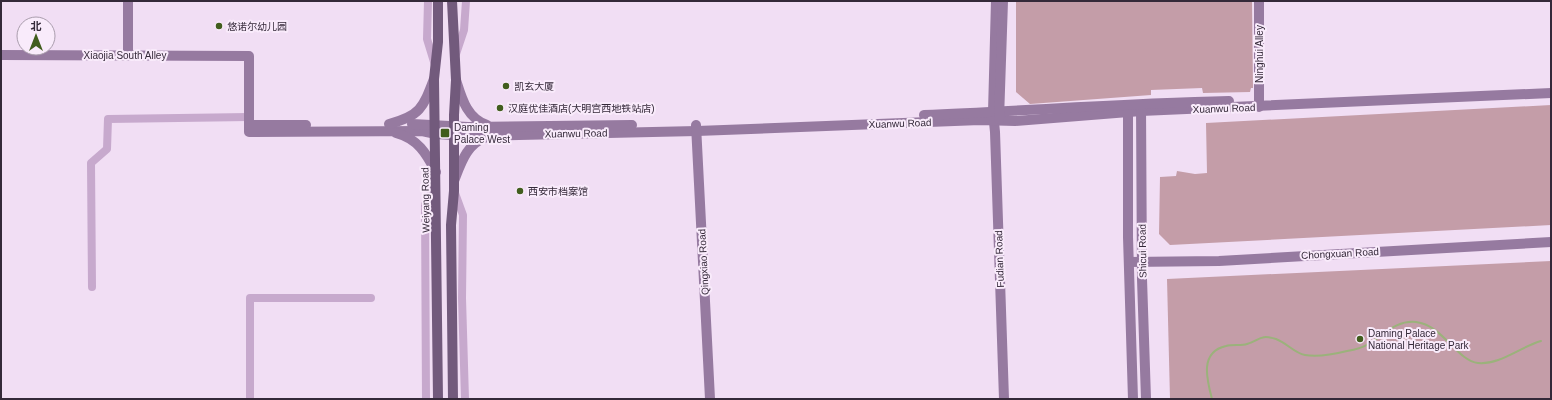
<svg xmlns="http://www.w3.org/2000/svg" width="1552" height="400" viewBox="0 0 1552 400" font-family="Helvetica,'Noto Sans SC',sans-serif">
<rect width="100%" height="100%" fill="#f1def4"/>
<g fill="#c49da8">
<path d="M1016 1H1252L1253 88H1251L1250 92 1203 93 1202 88 1151 90V95L1030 104 1016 92Z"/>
<path d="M1551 105V225L1170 245 1159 234 1160 177 1176 176 1177 171 1195 174 1207 173 1206 123Z"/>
<path d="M1551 261V399H1170L1167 279Z"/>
</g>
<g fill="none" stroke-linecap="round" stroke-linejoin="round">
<path stroke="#9bb27b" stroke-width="2" d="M1212 399C1207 380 1199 352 1226 346 1233 344 1241 346 1247 344 1260 340 1260 334 1276 339 1287 343 1294 353 1305 355 1317 357 1335 354 1347 351 1354 350 1364 347 1370 343 1385 334 1396 320 1416 322 1443 325 1457 361 1478 363 1500 365 1520 347 1541 341"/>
<g stroke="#c7a9cd" stroke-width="8">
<path d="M428 1 427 39 435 65"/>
<path d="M456 54 464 30 466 1"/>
<path d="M455 193 463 215 462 298 465 399"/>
<path d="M92 287 91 163 107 149 108 119 249 117"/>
<path d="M250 399V298H371"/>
<path d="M426 399 425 204 435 186"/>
</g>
<g stroke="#967aa0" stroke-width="10">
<path d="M996 1 993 112 995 132 1004 399"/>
<path d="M1259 1V107"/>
<path d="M1 55 249 56V132L422 131 436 134 468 136 697 131 980 120 1015 121 1141 111 1551 93"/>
<path d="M128 55V1"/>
<path d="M456 80C462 99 467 118 487 125"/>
<path d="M1141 105 1142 279 1146 399"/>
<path d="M1128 106V237L1133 399"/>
<path d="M924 115C1026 111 1127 103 1229 101"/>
<path d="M999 119 1003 1"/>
<path d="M389 124C420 116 423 108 434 79"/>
<path d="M412 124 468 127 632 125"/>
<path d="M249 125H306"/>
<path d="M696 125 710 399"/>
<path d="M396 133C418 139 426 153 436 172"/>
<path d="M454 181C461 163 467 143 487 137"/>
<path d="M1129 262 1219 261 1551 242"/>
</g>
<g stroke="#725a7c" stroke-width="10">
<path d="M452 1 456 80 454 115V191L451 225 453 399"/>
<path d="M438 399 434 79 438 42V1"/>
</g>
</g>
<g fill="#415d1d" stroke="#f9ebfb" stroke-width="1.5">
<circle cx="219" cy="26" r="4"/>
<circle cx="506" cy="86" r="4"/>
<circle cx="500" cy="108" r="4"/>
<rect x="440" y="128" width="10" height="10" rx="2"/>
<circle cx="520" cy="191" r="4"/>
<circle cx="1360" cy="339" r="4"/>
</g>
<g text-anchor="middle" stroke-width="4" stroke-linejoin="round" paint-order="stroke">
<g font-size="10" fill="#342939" stroke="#f9ebfb" text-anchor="start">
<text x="227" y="30">悠诺尔幼儿园</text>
<text x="514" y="90">凯玄大厦</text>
<text x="508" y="112">汉庭优佳酒店(大明宫西地铁站店)</text>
<text x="454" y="131">Daming<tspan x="454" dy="12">Palace West</tspan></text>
<text x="528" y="195">西安市档案馆</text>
<text x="1368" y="337">Daming Palace<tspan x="1368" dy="12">National Heritage Park</tspan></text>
</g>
<g font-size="10" fill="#342939" stroke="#f9ebfb">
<text transform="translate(1259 54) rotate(-90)" y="4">Ninghui Alley</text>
<text x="125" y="59">Xiaojia South Alley</text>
<text transform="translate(1224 108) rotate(-2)" y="4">Xuanwu Road</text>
<text transform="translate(900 123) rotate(-2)" y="4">Xuanwu Road</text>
<text transform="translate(576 133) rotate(-1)" y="4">Xuanwu Road</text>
<text transform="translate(425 200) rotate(-91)" y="4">Weiyang Road</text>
<text transform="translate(1142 251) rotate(-91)" y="4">Shicui Road</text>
<text transform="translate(1340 253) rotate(-3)" y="4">Chongxuan Road</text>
<text transform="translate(999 259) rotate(-92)" y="4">Fudian Road</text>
<text transform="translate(703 262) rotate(-93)" y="4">Qingxiao Road</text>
</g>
</g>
<rect width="1552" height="400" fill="none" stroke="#342939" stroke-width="4"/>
<g transform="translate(36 36)"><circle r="19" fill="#f9ebfb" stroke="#aa9dad"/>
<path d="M0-3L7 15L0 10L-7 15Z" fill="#415d1d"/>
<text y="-6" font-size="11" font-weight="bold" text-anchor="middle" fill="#342939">北</text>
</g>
</svg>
